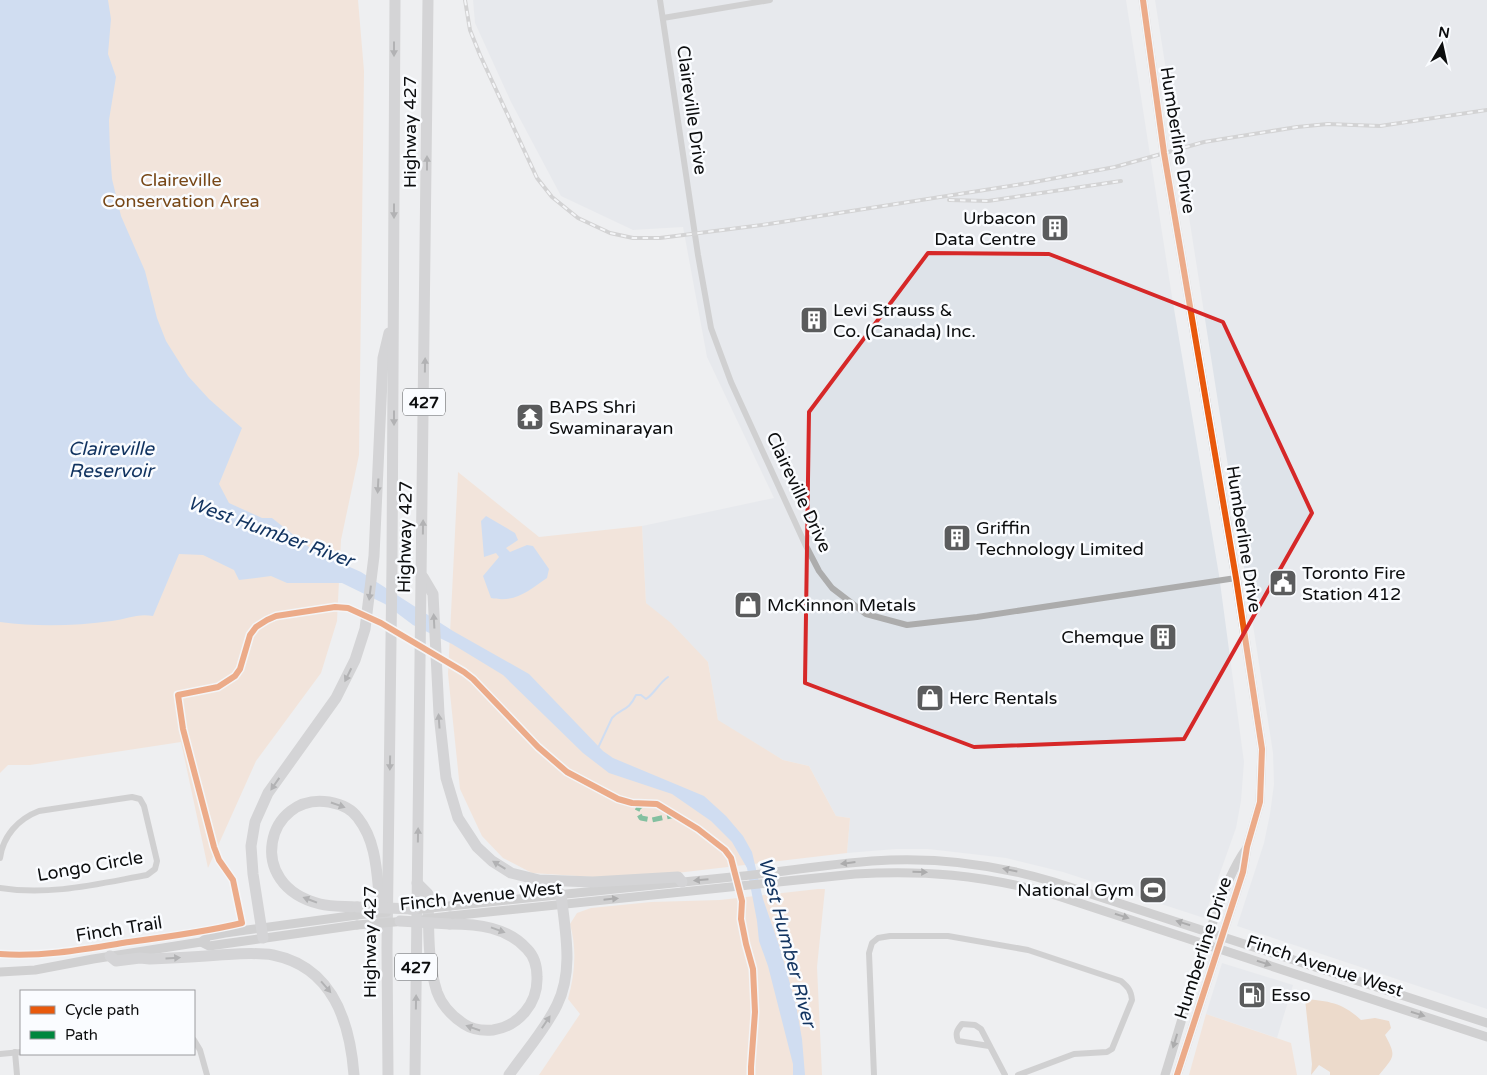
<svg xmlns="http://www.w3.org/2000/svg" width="1487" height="1075" viewBox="0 0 1487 1075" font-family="'Varela Round',sans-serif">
<rect width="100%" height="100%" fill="#eeeff1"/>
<g fill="#dee3e9">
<path d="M473 0H1126L1173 303 1219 575 1244 762 1241 801 1236 828 1204 918 1063 872 1006 858 928 849H896L847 853 850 818 836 816 809 766 783 760 718 721 708 662 646 603 642 526 774 498 707 357 683 227 633 230 561 196 511 102 475 23Z"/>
<path d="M1155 0H1487V1009L1237 926 1264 843 1270 814 1274 784 1273 753Z"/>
<path d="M1222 963 1293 985 1277 1038 1206 1014Z"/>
</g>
<g fill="#f5d8c1">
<path d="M0 0H358L364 71 359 455 341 540 337 621 321 673 256 761 208 868 181 742 30 765H8L0 773Z"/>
<path d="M458 472 539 537 642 526 646 603 671 623 708 662 718 720 783 760 809 766 836 816 850 818 847 853 651 876 593 877 532 873 503 858 482 836 460 789 448 674Z"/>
<path d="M818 889H825L817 967 822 1075H539L580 1014 568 999C575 974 577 949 570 924L577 913 591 908 651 902 720 900Z"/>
<path d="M1206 1014 1291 1043 1297 1075H1189Z"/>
</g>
<path fill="#e8c09d" d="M1305 999C1329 1001 1343 1003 1361 1020L1375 1018 1389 1021 1391 1028 1385 1035C1397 1057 1394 1056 1379 1075H1330V1072L1319 1065 1311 1075 1312 1064Z"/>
<g fill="#abc8f2">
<path d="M0 0H108L111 19 108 54 116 77 109 120 110 152 112 179 121 216 145 271 157 318 166 341 188 376 209 399 242 428 219 484 229 503 262 518H272L314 551 361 572 453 631 529 674 603 751 613 758 704 796 726 816 743 836 752 852 763 899 780 948 796 1005 802 1039 805 1075H793V1064L768 966 759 941 757 921 747 868 732 842 711 821 672 794 609 773 583 753 503 675 452 644 413 625 385 604 342 583H287L271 576 239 580 234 570 203 555 179 554 153 616C138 613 127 619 112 621 75 626 37 627 0 622Z"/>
<path d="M486 516 515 533 518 540 506 548 510 552 527 545 533 546 549 569 547 578C528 591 516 603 491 598L483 576 499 557 496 553 484 557 481 521Z"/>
</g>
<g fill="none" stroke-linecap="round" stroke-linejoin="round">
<path stroke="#abc8f2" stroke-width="2" d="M598 748 612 718C622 707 628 712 636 695H641L646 699C655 693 659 683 668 677"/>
<g stroke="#acacac" stroke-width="6">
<path d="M660 0 698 255 711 328 731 382 805 544 819 571 832 588 866 614 907 625 977 617 1236 578"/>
<path d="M663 18 770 0"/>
<path d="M0 858C3 836 18 819 39 811L132 797 140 799 144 806 157 861 155 869 147 875C97 884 50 896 0 888"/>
<path d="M194 1040 200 1050 207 1075"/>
<path d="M989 1046 958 1041C955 1033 957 1030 962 1024L975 1025 981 1029 1005 1075"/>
<path d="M15 1052 17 1075"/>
<path d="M0 1054 21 1052"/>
<path d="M874 1075 869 953 872 943 878 938 890 936H948L1028 950 1121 981C1128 987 1131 990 1132 1000L1112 1049 1107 1052 1074 1054 1018 1075"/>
</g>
<g stroke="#ababab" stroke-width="9">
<path d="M1143 0 1164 153 1236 578 1262 749 1260 802 1247 847 1243 872 1177 1075"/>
<path d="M450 906C544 896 638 887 732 877 785 872 837 862 890 860 946 858 1001 866 1054 882L1487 1023"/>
<path d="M450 916 855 874C926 870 979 875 1049 893L1487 1037"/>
<path d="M201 942 209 946 357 925"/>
<path d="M0 972 35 970 93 959 201 942 209 936 225 933 357 915"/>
<path d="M1165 1075C1181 1023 1196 970 1214 919 1223 895 1231 870 1246 849"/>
</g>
<g stroke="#b3b4b5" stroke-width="11">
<path d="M423 577 433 594 439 714 446 778 458 818 477 847 492 861 511 873 539 880 593 882 678 877 682 882"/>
<path d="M417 883 428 894C429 926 427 961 437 992 442 1006 452 1016 464 1024 473 1030 482 1031 493 1030 519 1026 538 1003 537 977 537 967 534 956 527 949 507 927 478 924 450 924"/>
<path d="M357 907C345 906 332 907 320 904 243 885 267 792 329 802 340 804 352 809 358 818 380 846 376 884 382 917"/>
<path d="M263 938 253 874 251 846 255 822 268 793 336 698 355 660 365 629 374 556 383 358 389 333"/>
<path d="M110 956 116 961 140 958 150 959C173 958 196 957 219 955 237 954 255 952 273 955 333 967 350 1022 354 1075"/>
<path d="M388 1075 387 948 392 565 395 0"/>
<path d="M415 1075 428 0"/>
<path d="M509 1075C525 1052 545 1030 557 1005 574 971 565 930 561 894"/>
</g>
<defs>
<g id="rail">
<path d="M465 0 470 30 480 55 537 178 552 197 578 218 610 233 633 238H660L769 224 1029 183 1115 167 1204 142 1297 127 1328 124 1380 126 1487 110"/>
<path d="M949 200 988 201 1121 181"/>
</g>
</defs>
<use href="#rail" stroke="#b2b2b2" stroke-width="4"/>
<use href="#rail" stroke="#fafcff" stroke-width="2" stroke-dasharray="5.5" stroke-linecap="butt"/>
<g stroke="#ababab" stroke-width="9">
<path d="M410 910 450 906"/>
<path d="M357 915 387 912"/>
<path d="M425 919 450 916"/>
<path d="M357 925 407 921"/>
</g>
<g stroke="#b3b4b5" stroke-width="11">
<path d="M357 907 415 909"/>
<path d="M400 921 450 924"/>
</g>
<path stroke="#00873e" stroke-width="5" stroke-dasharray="10 5" stroke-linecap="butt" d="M644 804 639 807 637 811 641 818 652 820 675 815"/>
<defs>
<g id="cycleway">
<path d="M1143 0 1164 153 1236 578 1262 749 1260 802 1247 847 1243 872 1177 1075"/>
<path d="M0 954C44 957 86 949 129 942 167 937 205 932 242 923L233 880 219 860 214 847 183 729 178 695 218 687 235 676 240 669 250 635 256 627 267 620 276 616 335 607 348 608 381 623 464 672 473 679 538 747 567 772 618 799 632 803 657 804 698 829 725 850 731 858 742 901 741 919 746 944 753 969 755 1012 751 1067V1075"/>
</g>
</defs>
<use href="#cycleway" stroke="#fafcff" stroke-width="9"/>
<use href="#cycleway" stroke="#e8590c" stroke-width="6"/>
</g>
<defs><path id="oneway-solid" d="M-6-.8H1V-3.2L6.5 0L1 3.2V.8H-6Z" transform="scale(1.25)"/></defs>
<g fill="#68696a">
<use href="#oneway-solid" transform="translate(394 49) rotate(90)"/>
<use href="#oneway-solid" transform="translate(427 163) rotate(-90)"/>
<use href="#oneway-solid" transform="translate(394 211) rotate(90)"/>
<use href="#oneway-solid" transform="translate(425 365) rotate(-89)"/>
<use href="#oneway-solid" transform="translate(394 418) rotate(90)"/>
<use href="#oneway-solid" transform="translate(378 486) rotate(93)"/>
<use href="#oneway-solid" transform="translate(423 527) rotate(-89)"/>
<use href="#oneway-solid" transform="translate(370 593) rotate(97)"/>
<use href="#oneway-solid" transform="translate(434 621) rotate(-93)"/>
<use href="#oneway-solid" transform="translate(348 675) rotate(116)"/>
<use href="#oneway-solid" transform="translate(439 721) rotate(-94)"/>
<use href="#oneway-solid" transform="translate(390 763) rotate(91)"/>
<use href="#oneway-solid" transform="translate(275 784) rotate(125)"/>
<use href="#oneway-solid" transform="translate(338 805) rotate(19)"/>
<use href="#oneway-solid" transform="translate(418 835) rotate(-89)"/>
<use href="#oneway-solid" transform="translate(499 865) rotate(-149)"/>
<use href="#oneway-solid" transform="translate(310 900) rotate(-159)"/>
<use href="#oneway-solid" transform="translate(498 930) rotate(20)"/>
<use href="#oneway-solid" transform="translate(173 958) rotate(-4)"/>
<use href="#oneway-solid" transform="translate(326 987) rotate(49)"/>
<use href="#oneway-solid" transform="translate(416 1002) rotate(-89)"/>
<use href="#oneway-solid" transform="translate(546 1022) rotate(-56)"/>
<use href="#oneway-solid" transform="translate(473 1028) rotate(-161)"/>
</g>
<g fill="#5c5c5c">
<use href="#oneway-solid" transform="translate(848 863) rotate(173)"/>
<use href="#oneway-solid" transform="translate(1010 870) rotate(-168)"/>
<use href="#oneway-solid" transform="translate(920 872) rotate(1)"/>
<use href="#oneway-solid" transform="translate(701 880) rotate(175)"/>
<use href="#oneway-solid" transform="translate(611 899) rotate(-6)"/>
<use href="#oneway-solid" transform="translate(1122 916) rotate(18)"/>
<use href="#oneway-solid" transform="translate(1183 923) rotate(-163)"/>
<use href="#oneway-solid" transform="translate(1264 963) rotate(18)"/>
<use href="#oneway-solid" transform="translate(1418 1014) rotate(18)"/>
<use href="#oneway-solid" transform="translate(1175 1041) rotate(107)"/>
</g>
<path d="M0 0H1487V1075H0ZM928 253 1049 254 1223 322 1312 513 1184 739 974 747 805 683 809 412Z" fill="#eeeff1" fill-opacity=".55" fill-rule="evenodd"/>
<path fill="none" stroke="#d62828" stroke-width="4" stroke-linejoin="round" d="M928 253 1049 254 1223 322 1312 513 1184 739 974 747 805 683 809 412Z"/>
<defs>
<symbol id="building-square" viewBox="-11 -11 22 22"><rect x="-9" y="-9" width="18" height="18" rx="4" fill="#5b5c5d" stroke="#fafcff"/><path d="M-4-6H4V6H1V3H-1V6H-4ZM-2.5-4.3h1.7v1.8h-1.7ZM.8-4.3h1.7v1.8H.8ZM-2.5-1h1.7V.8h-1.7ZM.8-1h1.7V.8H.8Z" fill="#fff"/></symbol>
<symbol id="temple-square" viewBox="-11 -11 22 22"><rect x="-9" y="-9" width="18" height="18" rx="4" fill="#5b5c5d" stroke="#fafcff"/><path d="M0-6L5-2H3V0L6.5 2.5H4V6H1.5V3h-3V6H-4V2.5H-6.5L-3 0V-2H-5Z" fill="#fff"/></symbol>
<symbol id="civic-square" viewBox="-11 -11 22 22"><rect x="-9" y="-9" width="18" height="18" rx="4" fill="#5b5c5d" stroke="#fafcff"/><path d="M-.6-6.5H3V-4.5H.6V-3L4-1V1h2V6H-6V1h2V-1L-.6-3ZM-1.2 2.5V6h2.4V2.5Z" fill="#fff"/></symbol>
<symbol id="shop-square" viewBox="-11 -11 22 22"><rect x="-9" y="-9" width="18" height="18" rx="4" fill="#5b5c5d" stroke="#fafcff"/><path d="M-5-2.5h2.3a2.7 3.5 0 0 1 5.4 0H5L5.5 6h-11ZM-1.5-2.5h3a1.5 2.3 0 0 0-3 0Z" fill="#fff"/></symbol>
<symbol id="stadium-square" viewBox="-11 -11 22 22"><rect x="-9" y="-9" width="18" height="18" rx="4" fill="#5b5c5d" stroke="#fafcff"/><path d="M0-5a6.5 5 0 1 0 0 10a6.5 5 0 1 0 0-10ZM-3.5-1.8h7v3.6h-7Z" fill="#fff"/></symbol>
<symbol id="fuel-square" viewBox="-11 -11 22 22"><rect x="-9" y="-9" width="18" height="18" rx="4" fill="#5b5c5d" stroke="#fafcff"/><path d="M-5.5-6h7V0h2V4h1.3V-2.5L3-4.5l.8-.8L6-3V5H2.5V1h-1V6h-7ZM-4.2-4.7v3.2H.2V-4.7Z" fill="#fff"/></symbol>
</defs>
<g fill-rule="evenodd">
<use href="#building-square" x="1039" y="212" width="32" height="32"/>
<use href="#building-square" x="798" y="304" width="32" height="32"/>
<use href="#temple-square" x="514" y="401" width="32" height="32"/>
<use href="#building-square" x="941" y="522" width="32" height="32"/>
<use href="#civic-square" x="1267" y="567" width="32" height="32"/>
<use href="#shop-square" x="732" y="589" width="32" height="32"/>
<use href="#building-square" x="1147" y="621" width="32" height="32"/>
<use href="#shop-square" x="914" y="682" width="32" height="32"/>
<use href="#stadium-square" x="1137" y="874" width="32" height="32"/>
<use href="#fuel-square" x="1236" y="979" width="32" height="32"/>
</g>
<g text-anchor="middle" stroke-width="5" stroke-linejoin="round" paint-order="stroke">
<g fill="#fafcff" stroke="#535556" stroke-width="1">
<rect x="403" y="388.5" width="42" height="27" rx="4"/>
<rect x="395" y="953.5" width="42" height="27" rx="4"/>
</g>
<g font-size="16" font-weight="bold" fill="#0c0d0e">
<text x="424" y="408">427</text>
<text x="416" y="973">427</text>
</g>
<g font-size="18" fill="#0c0d0e" stroke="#fafcff">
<text transform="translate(692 110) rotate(82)" y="6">Claireville Drive</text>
<text transform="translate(410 132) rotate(-90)" y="6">Highway 427</text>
<text transform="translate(1178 140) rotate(81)" y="6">Humberline Drive</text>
<text transform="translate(799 492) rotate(65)" y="6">Claireville Drive</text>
<text transform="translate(405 537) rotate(-89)" y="6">Highway 427</text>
<text transform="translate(1244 539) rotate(81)" y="6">Humberline Drive</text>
<text transform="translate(90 866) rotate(-10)" y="6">Longo Circle</text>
<text transform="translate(481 896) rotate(-6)" y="6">Finch Avenue West</text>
<text transform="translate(119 929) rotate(-9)" y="6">Finch Trail</text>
<text transform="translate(370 942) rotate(-90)" y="6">Highway 427</text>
<text transform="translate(1203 948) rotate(-72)" y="6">Humberline Drive</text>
<text transform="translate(1325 966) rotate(18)" y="6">Finch Avenue West</text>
</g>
<g font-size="18" fill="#774717" stroke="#fafcff">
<text x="181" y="186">Claireville<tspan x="181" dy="21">Conservation Area</tspan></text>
</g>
<g font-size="18" fill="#0c0d0e" stroke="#fafcff" text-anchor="start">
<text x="1036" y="224" text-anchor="end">Urbacon<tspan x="1036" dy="21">Data Centre</tspan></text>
<text x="833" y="316">Levi Strauss &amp;<tspan x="833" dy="21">Co. (Canada) Inc.</tspan></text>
<text x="549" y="413">BAPS Shri<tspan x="549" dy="21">Swaminarayan</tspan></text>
<text x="976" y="534">Griffin<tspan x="976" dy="21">Technology Limited</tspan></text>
<text x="1302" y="579">Toronto Fire<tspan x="1302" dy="21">Station 412</tspan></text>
<text x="767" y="611">McKinnon Metals</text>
<text x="1144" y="643" text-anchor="end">Chemque</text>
<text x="949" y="704">Herc Rentals</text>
<text x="1134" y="896" text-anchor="end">National Gym</text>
<text x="1271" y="1001">Esso</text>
</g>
<g font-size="19" font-style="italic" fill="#10325f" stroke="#fafcff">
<text x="111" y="455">Claireville<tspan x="111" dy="22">Reservoir</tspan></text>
<text transform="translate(271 531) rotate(20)" y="7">West Humber River</text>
<text transform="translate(788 942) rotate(75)" y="7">West Humber River</text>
</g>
</g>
<rect x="20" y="990" width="175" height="65" fill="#fafcff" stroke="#9b9c9f"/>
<rect x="30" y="1006" width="25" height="8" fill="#e8590c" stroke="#9b9c9f"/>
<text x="65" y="1015" font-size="15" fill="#0c0d0e">Cycle path</text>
<rect x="30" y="1031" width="25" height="8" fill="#00873e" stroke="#9b9c9f"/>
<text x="65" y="1040" font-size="15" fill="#0c0d0e">Path</text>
<g transform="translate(1442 45) rotate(9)" stroke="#fafcff" stroke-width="4" paint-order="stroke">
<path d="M0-4L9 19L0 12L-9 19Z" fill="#0c0d0e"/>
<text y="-8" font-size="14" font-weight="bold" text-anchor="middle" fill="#0c0d0e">N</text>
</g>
</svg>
